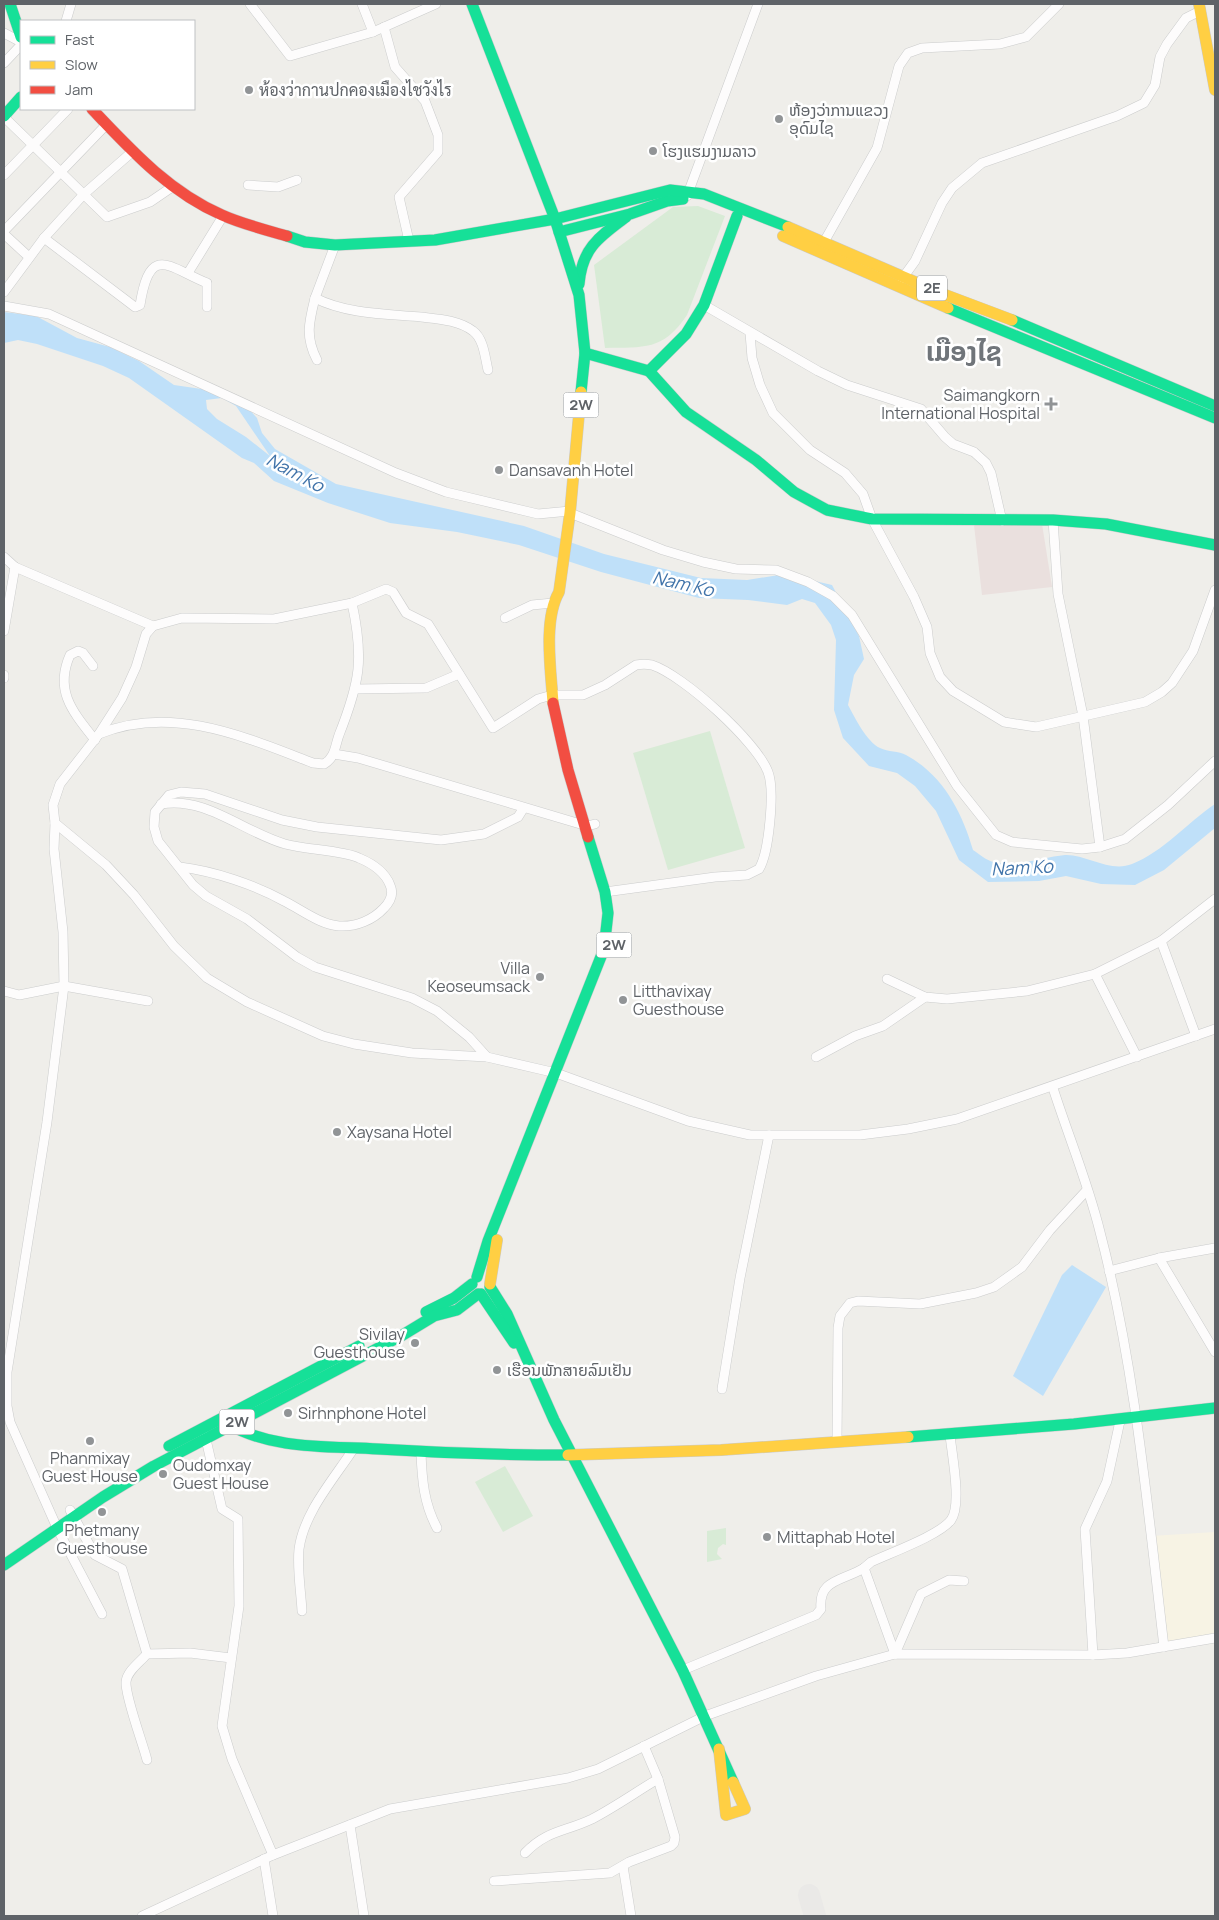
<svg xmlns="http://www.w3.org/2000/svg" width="1219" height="1920" viewBox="0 0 1219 1920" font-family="Manrope,'Noto Sans Lao',Sarabun,sans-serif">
<rect width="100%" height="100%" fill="#efeeea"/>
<path fill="#f7f3e4" d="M1215 1532V1638L1164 1647 1151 1536Z"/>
<path fill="#eae0de" d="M1042 524 1052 587 982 595 974 525Z"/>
<g fill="#d8ebd6">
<path d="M698 206 725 216 687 315C663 351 644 347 605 348L594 265 673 207Z"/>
<path d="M710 731 745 848 668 870 633 753Z"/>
<path d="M505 1466 533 1516 503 1532 475 1482Z"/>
<path d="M726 1528V1545L723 1544 718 1548 717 1554 722 1559 707 1562V1531Z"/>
</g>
<g fill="#bfe0f9" fill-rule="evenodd">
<path d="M4 312 36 316 77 338 110 347 139 361 174 385 229 393 239 398 257 418 262 433 275 449 336 484 524 526 604 554 701 578 747 580 785 574 832 585 859 636 864 659 854 675 848 705C855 718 867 742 880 748 888 752 899 751 906 755 943 775 962 812 973 850 979 854 986 860 993 862 1013 868 1044 857 1065 855 1086 854 1110 873 1132 864 1163 852 1188 822 1215 804V828L1164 870 1135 885 1101 884 1066 876 1039 881 988 882 959 860 936 811 915 786 897 773 869 766 843 738 834 710 836 640 831 625 815 603 802 599 787 605 748 600 699 598 601 572 519 545 457 532 390 523 328 503 274 481 254 463 242 458 129 378 103 366 37 344 18 340 4 343ZM222 398 236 406 270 456 246 437 217 419 207 409 206 400Z"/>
<path d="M1072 1265 1106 1287 1043 1396 1013 1376 1062 1275Z"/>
</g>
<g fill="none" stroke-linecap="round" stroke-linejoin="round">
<path stroke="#eae9e7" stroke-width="22" d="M809 1895 815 1916"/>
<defs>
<g id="street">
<path d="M250 4 290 56 373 32 436 4"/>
<path d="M362 4 373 32"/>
<path d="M66 21 71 4"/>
<path d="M384 27 395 67 425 101 438 135V152L399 197 409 241"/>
<path d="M4 33 21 42"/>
<path d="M4 63 21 45"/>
<path d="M4 117 107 217 150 202 172 187"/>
<path d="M4 175 68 109"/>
<path d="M248 185 278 187 297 180"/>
<path d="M687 196 758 4"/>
<path d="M4 231 106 125"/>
<path d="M4 234 29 257"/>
<path d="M44 238 135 307 140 305C150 243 168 267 207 283V307"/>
<path d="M824 242 877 148 899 66 908 53 922 48 1000 44 1026 37 1059 4"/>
<path d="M335 245 315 298C346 314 387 314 421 317 438 319 459 320 473 331 484 339 485 358 488 370"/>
<path d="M188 273 223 216"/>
<path d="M902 279 915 261 942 203 952 188 982 163 1117 116 1144 103 1155 85 1160 57 1167 44 1186 18 1200 11"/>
<path d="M4 292 44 238 84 194 132 152"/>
<path d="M315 298C309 322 305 337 317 360"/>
<path d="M704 305 818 371 847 385 921 409 945 437 953 444 974 452 986 463 991 473 1002 521"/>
<path d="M4 306 49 314 396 473 446 492 538 514 570 511"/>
<path d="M750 333 752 358 760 385 773 413 810 450 845 473 863 494 872 519 914 597 927 627 930 653 940 677 953 691 1004 722 1036 727 1145 702 1162 692 1172 683 1193 651 1215 590"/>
<path d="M570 513 663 550 703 562 736 569 776 570 808 582 833 596 852 615 957 786 996 835 1012 842 1082 849 1100 847 1125 839 1168 805 1215 761"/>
<path d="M1053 520 1058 594 1083 716 1100 847"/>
<path d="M4 557 15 567 153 626"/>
<path d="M505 618 532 605 553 603"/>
<path d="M4 631 15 567"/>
<path d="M93 666 83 653 78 651 70 655C54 691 73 712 95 740"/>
<path d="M4 675V678"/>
<path d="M356 689 426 688 459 674"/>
<path d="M99 734C172 704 245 737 313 763L324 764C335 758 335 746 339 735 360 682 364 659 352 603"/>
<path d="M334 754 358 758 587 826 595 824"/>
<path d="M161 804C206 796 243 832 285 844 306 850 343 850 359 858 371 863 385 872 390 885 394 894 390 902 384 908 373 920 356 927 339 926 319 924 302 910 284 901 255 885 214 871 180 867"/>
<path d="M55 823 54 849 63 932 64 986 47 1122 7 1372V1406L10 1422 58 1530 102 1614"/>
<path d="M605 892 715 877 747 875 759 869C769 853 775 790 768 772 757 742 683 675 652 665 647 664 641 664 636 665L605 685 583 695H552L538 699 493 728 428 624 406 613 393 592 386 589 352 603 274 619 182 618 153 626 146 634 136 667 122 698 99 734 60 784 53 805 55 823 106 865 134 895 174 946 207 978 247 1002 323 1036 354 1044 412 1053 487 1057 556 1073 688 1121 750 1135H860L908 1129 957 1119 1215 1029"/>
<path d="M1161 941 1196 1036"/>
<path d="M1095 974 1137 1057"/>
<path d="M887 979 925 997 947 999 1027 991 1095 974 1161 941 1215 899"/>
<path d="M4 991 19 995 64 986 148 1001"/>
<path d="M487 1057 469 1037 437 1011 412 998 315 967 297 957 247 919 206 896 193 885 158 841 154 827 155 812 169 795 181 792 205 794 282 820 317 827 441 840 484 834 518 817 523 809"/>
<path d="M816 1057 855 1036 883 1026 925 997"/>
<path d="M1053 1088C1068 1135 1088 1183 1100 1232 1135 1365 1148 1511 1164 1647"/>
<path d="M1159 1258 1215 1352"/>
<path d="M1109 1271 1159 1258 1215 1248"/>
<path d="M722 1389 740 1278 769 1135"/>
<path d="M205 1435 222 1509 238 1519 239 1606 222 1726 232 1759 273 1855 390 1809 568 1778 598 1769 705 1716 816 1676 895 1654 1093 1655 1127 1653 1215 1638"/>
<path d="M837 1442 838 1328 840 1316 850 1303 858 1301 920 1304 976 1293 994 1287 1022 1267 1050 1230 1087 1190"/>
<path d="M421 1453C422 1480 424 1504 437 1528"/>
<path d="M70 1510 95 1555 122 1569 147 1654"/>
<path d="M864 1568 871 1562C890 1553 940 1535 951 1520 962 1505 952 1455 950 1435"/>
<path d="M302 1611C301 1592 297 1569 299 1549 304 1512 334 1479 354 1448"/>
<path d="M895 1654 921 1594 949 1580 964 1581"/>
<path d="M1093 1655 1085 1529 1107 1481 1120 1421"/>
<path d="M683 1670 816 1615 821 1609C818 1579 843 1581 864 1568L895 1654"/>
<path d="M147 1760C143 1744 125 1696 126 1682 127 1671 140 1662 147 1654L190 1653 231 1658"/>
<path d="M350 1825 364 1916"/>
<path d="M525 1853C547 1830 565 1832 592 1819 615 1807 636 1792 658 1779"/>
<path d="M264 1859 273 1916"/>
<path d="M623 1866 631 1916"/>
<path d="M494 1881 610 1873 629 1862 671 1846 674 1843 675 1837 658 1779 644 1746"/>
<path d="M142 1916 273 1855"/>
</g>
<g id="fast">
<path d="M10 4 21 37"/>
<path d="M472 4 555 219"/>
<path d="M4 116 21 97"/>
<path d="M559 232 630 214 667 201 683 199"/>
<path d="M287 236 305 242 335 245 435 240 555 219"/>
<path d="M579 284C582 248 599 237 626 217"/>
<path d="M948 308 1215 418"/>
<path d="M1012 320 1215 406"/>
<path d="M585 353 649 371 686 334 704 305 737 216"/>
<path d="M649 371 686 412 756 460 794 492 827 510 872 519 1053 520 1106 524 1215 545"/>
<path d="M581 392 585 353 579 295 555 219 670 190 704 194 788 227"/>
<path d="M477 1277 488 1241 604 949 608 913 605 892 588 837"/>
<path d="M490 1287 507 1314 554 1420 683 1671 733 1782"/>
<path d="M481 1294 514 1343"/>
<path d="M426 1312 454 1298 472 1284"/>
<path d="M226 1423C273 1450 325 1446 378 1449 441 1453 505 1455 568 1455"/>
<path d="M908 1437 1074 1424 1215 1408"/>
<path d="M169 1446 359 1346"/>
<path d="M4 1565 103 1497 154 1466 401 1336 434 1316 457 1310 478 1294"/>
</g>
<g id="slow">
<path d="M1199 4 1215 90"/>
<path d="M788 227 943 294 1012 320"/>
<path d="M783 236 948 308"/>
<path d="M553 703C551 671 543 620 559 592L570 513 581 392"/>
<path d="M490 1284 497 1240"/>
<path d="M568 1455 721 1450 908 1437"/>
<path d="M719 1749 726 1815 745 1809 733 1782"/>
</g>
<g id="jam">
<path d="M92 109C131 150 169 192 222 215 242 224 266 230 287 236"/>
<path d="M553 703 568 770 588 837"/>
</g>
</defs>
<use href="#street" stroke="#cbcccc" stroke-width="10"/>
<use href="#fast" stroke="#cacacb" stroke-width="12"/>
<use href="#slow" stroke="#cacacb" stroke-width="12"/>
<use href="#jam" stroke="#cacacb" stroke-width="12"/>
<use href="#street" stroke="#fdfcfc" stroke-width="9"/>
<use href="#fast" stroke="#16e098" stroke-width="11"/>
<use href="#slow" stroke="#ffcf43" stroke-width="11"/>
<use href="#jam" stroke="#f24e42" stroke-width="11"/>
</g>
<g fill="#919496" stroke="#fff" stroke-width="2">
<circle cx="249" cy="90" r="5"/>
<circle cx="779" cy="119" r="5"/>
<circle cx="653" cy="151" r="5"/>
<path d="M1048.5 396.5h5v5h5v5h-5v5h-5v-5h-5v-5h5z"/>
<circle cx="499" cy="470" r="5"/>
<circle cx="540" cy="977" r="5"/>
<circle cx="623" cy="1000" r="5"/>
<circle cx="337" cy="1132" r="5"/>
<circle cx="415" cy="1343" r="5"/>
<circle cx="497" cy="1370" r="5"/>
<circle cx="288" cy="1413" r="5"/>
<circle cx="90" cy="1441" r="5"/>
<circle cx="163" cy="1474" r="5"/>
<circle cx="102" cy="1512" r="5"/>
<circle cx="767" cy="1537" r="5"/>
</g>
<g text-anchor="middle" stroke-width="5" stroke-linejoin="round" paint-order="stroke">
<g fill="#fff" stroke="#8f9295" stroke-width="1">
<rect x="917" y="275.5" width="30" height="25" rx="4"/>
<rect x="563.5" y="392.5" width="35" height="25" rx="4"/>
<rect x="596.5" y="932.5" width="35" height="25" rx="4"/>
<rect x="219.5" y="1409.5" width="35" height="25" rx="4"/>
</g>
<g font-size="15" font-weight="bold" fill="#5f6368">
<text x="932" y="293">2E</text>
<text x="581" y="410">2W</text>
<text x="614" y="950">2W</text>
<text x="237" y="1427">2W</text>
</g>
<g font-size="16" fill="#5f6368" stroke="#fff" text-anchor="start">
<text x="259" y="96">ห้องว่ากานปกคองเมืองไชวังไร</text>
<text x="789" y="116">ຫ້ອງວ່າການແຂວງ<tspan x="789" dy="18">ອຸດົມໄຊ</tspan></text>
<text x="663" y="157">ໂຮງແຮມງາມລາວ</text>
<text x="1040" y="401" text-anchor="end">Saimangkorn<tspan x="1040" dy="18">International Hospital</tspan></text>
<text x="509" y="476">Dansavanh Hotel</text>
<text x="530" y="974" text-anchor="end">Villa<tspan x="530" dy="18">Keoseumsack</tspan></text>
<text x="633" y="997">Litthavixay<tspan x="633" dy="18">Guesthouse</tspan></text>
<text x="347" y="1138">Xaysana Hotel</text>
<text x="405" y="1340" text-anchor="end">Sivilay<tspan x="405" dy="18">Guesthouse</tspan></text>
<text x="507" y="1376">ເຮືອນພັກສາຍລົມເຢັນ</text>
<text x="298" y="1419">Sirhnphone Hotel</text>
<text x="90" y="1464" text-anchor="middle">Phanmixay<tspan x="90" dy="18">Guest House</tspan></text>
<text x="173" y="1471">Oudomxay<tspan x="173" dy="18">Guest House</tspan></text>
<text x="102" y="1536" text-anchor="middle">Phetmany<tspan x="102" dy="18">Guesthouse</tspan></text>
<text x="777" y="1543">Mittaphab Hotel</text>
</g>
<g font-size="18" font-style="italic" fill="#4174aa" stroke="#fff">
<text transform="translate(295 473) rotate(28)" y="6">Nam Ko</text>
<text transform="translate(683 584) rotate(13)" y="6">Nam Ko</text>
<text transform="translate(1022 868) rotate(-3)" y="6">Nam Ko</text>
</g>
<g font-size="26" font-weight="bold" fill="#70757a" stroke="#fff">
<text x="964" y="361">ເມືອງໄຊ</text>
</g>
</g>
<rect width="1219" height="1920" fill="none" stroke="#5f6368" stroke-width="10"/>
<rect x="20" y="20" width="175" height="90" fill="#ffffff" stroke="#bfc1c3"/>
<rect x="30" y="36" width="25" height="8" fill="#16e098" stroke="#bfc1c3"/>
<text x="65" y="45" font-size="15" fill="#5f6368">Fast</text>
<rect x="30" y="61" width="25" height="8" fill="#ffcf43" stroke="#bfc1c3"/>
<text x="65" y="70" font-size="15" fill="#5f6368">Slow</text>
<rect x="30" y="86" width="25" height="8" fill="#f24e42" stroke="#bfc1c3"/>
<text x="65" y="95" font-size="15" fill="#5f6368">Jam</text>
</svg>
